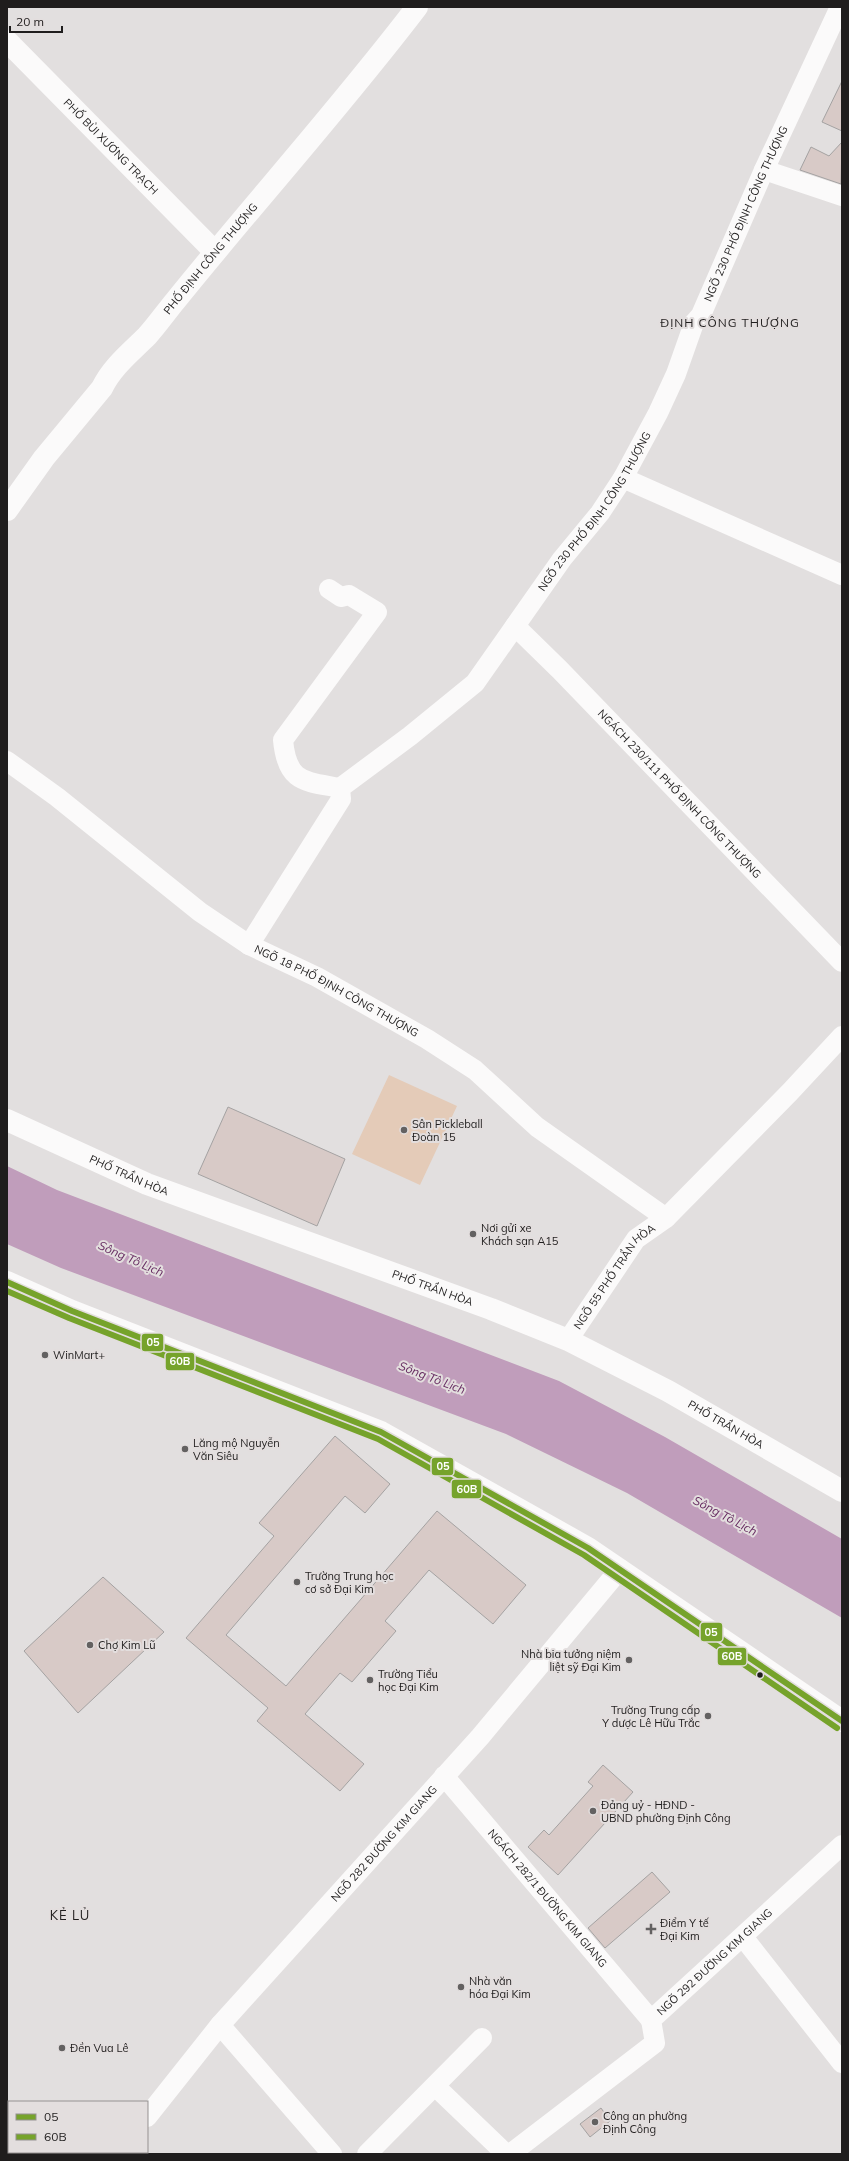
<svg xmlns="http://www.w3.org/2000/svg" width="849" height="2161" viewBox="0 0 849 2161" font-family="Mulish,sans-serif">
<rect width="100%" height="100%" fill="#e2dfdf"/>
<path fill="#e4cbb8" d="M389 1075 457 1106 420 1185 352 1154Z"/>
<path fill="#c09dbb" d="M7 1166 57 1190 559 1381 665 1437 842 1539V1618L627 1493 506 1434 61 1268 7 1244Z"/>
<g fill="#d8cac7" stroke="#a4a2a2">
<path d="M842 81V131L822 122Z"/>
<path d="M842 142 841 184 800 170 811 147 829 156Z"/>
<path d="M228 1107 345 1159 317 1226 198 1174Z"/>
<path d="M335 1436 390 1484 365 1513 345 1496 226 1635 286 1686 437 1511 526 1585 493 1624 429 1570 385 1621 396 1631 352 1682 340 1673 305 1714 364 1764 340 1791 257 1721 268 1708 186 1638 274 1536 259 1523Z"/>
<path d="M103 1577 164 1632 78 1713 24 1651Z"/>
<path d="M603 1765 633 1792 558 1875 528 1847 544 1830 549 1835 593 1786 588 1782Z"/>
<path d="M652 1872 670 1892 605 1948 588 1928Z"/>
<path d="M601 2108 610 2121 590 2137 580 2124Z"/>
</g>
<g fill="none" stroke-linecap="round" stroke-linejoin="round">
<g stroke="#fbfafa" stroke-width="20">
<path d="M764 170 842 196"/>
<path d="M623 478 842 575"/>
<path d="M329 589 341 597 349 595 377 612 283 740C287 783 304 781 340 788"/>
<path id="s1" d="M515 626 560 670 842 962"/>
<path id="s2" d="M7 761 57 797 200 912 249 945 317 977 427 1039 475 1070 537 1127 666 1218"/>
<path id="s3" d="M249 945 341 799 340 788 410 736 475 683 562 559 600 513 623 478 658 413 676 374 694 323 701 315 764 170 840 7"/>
<path id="s4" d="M568 1340 636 1239 666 1218 790 1092 842 1036"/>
<path id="s5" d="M444 1776 651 2020"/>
<path d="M743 1937 842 2063"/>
<path d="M220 2025 332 2154"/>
<path d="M435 2086 506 2154"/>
<path id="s6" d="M147 2117 220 2025 480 1737 620 1569"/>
<path d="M104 2154 107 2152"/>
<path d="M367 2154 482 2038"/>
<path id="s7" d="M510 2154 655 2043 651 2020 842 1845"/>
</g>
<g stroke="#fbfafa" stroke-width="22">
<path id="s8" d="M7 41 215 252"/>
<path id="s9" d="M7 510 44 458 102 388C112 367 131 352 147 336 157 325 166 312 176 300 255 202 340 108 417 7"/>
</g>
<g stroke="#fbfafa" stroke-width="22">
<path id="s10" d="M7 1120 147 1184 491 1309 568 1340 668 1391 842 1491"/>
<path d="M7 1282 72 1311 381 1432 588 1548 842 1721"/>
</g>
<defs>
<path id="bus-1" d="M7 1282 72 1311 381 1432 588 1548 842 1721"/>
<path id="bus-2" d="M7 1291 69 1318 378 1439 584 1555 837 1728"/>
</defs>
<use href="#bus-1" stroke="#e3dede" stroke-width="9"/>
<use href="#bus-2" stroke="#e3dede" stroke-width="9"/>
<use href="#bus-1" stroke="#76a32b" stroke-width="6"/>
<use href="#bus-2" stroke="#76a32b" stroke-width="6"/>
</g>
<g fill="#636161" stroke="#e3dede" stroke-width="1.5">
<circle cx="404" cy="1130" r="4"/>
<circle cx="473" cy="1234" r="4"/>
<circle cx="45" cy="1355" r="4"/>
<circle cx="185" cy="1449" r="4"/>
<circle cx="297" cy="1582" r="4"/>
<circle cx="90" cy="1645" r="4"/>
<circle cx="629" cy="1660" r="4"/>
<circle cx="370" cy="1680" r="4"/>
<circle cx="708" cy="1716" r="4"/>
<circle cx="593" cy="1811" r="4"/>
<path d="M649 1923h4v4h4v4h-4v4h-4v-4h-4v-4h4z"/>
<circle cx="461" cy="1987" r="4"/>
<circle cx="62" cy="2048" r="4"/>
<circle cx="595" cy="2122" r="4"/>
</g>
<circle fill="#1f1d1d" stroke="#e3dede" stroke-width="1.5" cx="760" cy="1675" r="3.5"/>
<g text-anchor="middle" stroke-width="4" stroke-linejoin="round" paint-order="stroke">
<g font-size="11" fill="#1f1d1d" stroke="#e3dede">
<text dy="4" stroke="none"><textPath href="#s8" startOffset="148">PHỐ BÙI XƯƠNG TRẠCH</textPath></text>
<text dy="4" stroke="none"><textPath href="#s3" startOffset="900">NGÕ 230 PHỐ ĐỊNH CÔNG THƯỢNG</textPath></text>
<text dy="4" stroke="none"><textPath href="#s9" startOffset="324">PHỐ ĐỊNH CÔNG THƯỢNG</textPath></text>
<text dy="4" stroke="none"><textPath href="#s3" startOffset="564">NGÕ 230 PHỐ ĐỊNH CÔNG THƯỢNG</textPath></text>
<text dy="4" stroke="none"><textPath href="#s1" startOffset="235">NGÁCH 230/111 PHỐ ĐỊNH CÔNG THƯỢNG</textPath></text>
<text dy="4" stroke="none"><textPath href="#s2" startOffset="403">NGÕ 18 PHỐ ĐỊNH CÔNG THƯỢNG</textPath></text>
<text dy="4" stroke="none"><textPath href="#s10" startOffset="134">PHỐ TRẦN HÒA</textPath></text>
<text dy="4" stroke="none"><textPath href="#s4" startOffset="79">NGÕ 55 PHỐ TRẦN HÒA</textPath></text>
<text dy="4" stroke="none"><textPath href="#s10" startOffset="458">PHỐ TRẦN HÒA</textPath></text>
<text dy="4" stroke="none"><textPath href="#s10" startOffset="782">PHỐ TRẦN HÒA</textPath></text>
<text dy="4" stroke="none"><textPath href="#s6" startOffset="362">NGÕ 282 ĐƯỜNG KIM GIANG</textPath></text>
<text dy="4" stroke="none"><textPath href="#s5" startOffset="160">NGÁCH 282/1 ĐƯỜNG KIM GIANG</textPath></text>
<text dy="4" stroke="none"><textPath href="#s7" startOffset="292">NGÕ 292 ĐƯỜNG KIM GIANG</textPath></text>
</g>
<g font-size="11" fill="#1f1d1d" stroke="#e3dede" text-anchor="start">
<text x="412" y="1128">Sân Pickleball<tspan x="412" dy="13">Đoàn 15</tspan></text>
<text x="481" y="1232">Nơi gửi xe<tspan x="481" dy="13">Khách sạn A15</tspan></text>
<text x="53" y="1359">WinMart+</text>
<text x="193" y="1447">Lăng mộ Nguyễn<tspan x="193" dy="13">Văn Siêu</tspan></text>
<text x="305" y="1580">Trường Trung học<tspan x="305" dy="13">cơ sở Đại Kim</tspan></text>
<text x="98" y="1649">Chợ Kim Lũ</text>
<text x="621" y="1658" text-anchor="end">Nhà bia tưởng niệm<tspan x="621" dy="13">liệt sỹ Đại Kim</tspan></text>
<text x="378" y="1678">Trường Tiểu<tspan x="378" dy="13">học Đại Kim</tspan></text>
<text x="700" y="1714" text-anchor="end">Trường Trung cấp<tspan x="700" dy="13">Y dược Lê Hữu Trắc</tspan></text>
<text x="601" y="1809">Đảng uỷ - HĐND -<tspan x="601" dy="13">UBND phường Định Công</tspan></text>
<text x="660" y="1927">Điểm Y tế<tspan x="660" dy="13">Đại Kim</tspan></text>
<text x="469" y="1985">Nhà văn<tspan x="469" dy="13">hóa Đại Kim</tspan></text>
<text x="70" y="2052">Đền Vua Lê</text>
<text x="603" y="2120">Công an phường<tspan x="603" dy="13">Định Công</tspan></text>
</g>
<g font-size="12" letter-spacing="1" fill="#1f1d1d" stroke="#e3dede">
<text x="730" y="327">ĐỊNH CÔNG THƯỢNG</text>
</g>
<g font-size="12" font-style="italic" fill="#662b61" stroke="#e3dede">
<text transform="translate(131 1259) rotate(24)" y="4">Sông Tô Lịch</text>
<text transform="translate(432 1378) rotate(21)" y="4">Sông Tô Lịch</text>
<text transform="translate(725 1516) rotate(28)" y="4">Sông Tô Lịch</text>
</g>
<g font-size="13" letter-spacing="1" fill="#1f1d1d" stroke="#e3dede">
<text x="70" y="1920">KẺ LỦ</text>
</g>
</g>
<g stroke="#e3dede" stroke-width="1.5">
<rect x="141" y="1333" width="23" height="19" rx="4" fill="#76a32b"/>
<rect x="165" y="1352" width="30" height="19" rx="4" fill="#76a32b"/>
<rect x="431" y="1457" width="23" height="19" rx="4" fill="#76a32b"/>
<rect x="451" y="1479" width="31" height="20" rx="4" fill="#76a32b"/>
<rect x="700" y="1622" width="23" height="20" rx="4" fill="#76a32b"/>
<rect x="717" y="1647" width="30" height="19" rx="4" fill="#76a32b"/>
</g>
<g font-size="11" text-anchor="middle" font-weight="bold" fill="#fff">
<text x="153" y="1346">05</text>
<text x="180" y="1365">60B</text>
<text x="443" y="1470">05</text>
<text x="467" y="1493">60B</text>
<text x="711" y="1636">05</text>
<text x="732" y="1660">60B</text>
</g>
<rect width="849" height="2161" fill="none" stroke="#1f1d1d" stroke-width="16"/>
<rect x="8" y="2101" width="140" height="52" fill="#e3dede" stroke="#959191"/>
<rect x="16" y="2114" width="20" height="6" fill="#76a32b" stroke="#959191"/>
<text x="44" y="2121" font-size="12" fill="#1f1d1d">05</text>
<rect x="16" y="2134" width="20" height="6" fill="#76a32b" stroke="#959191"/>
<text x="44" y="2141" font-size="12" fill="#1f1d1d">60B</text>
<path d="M10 26v6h52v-6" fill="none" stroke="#1f1d1d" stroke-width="2"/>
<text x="16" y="26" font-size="12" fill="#1f1d1d" stroke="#e3dede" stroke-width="3" paint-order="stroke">20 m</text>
</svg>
